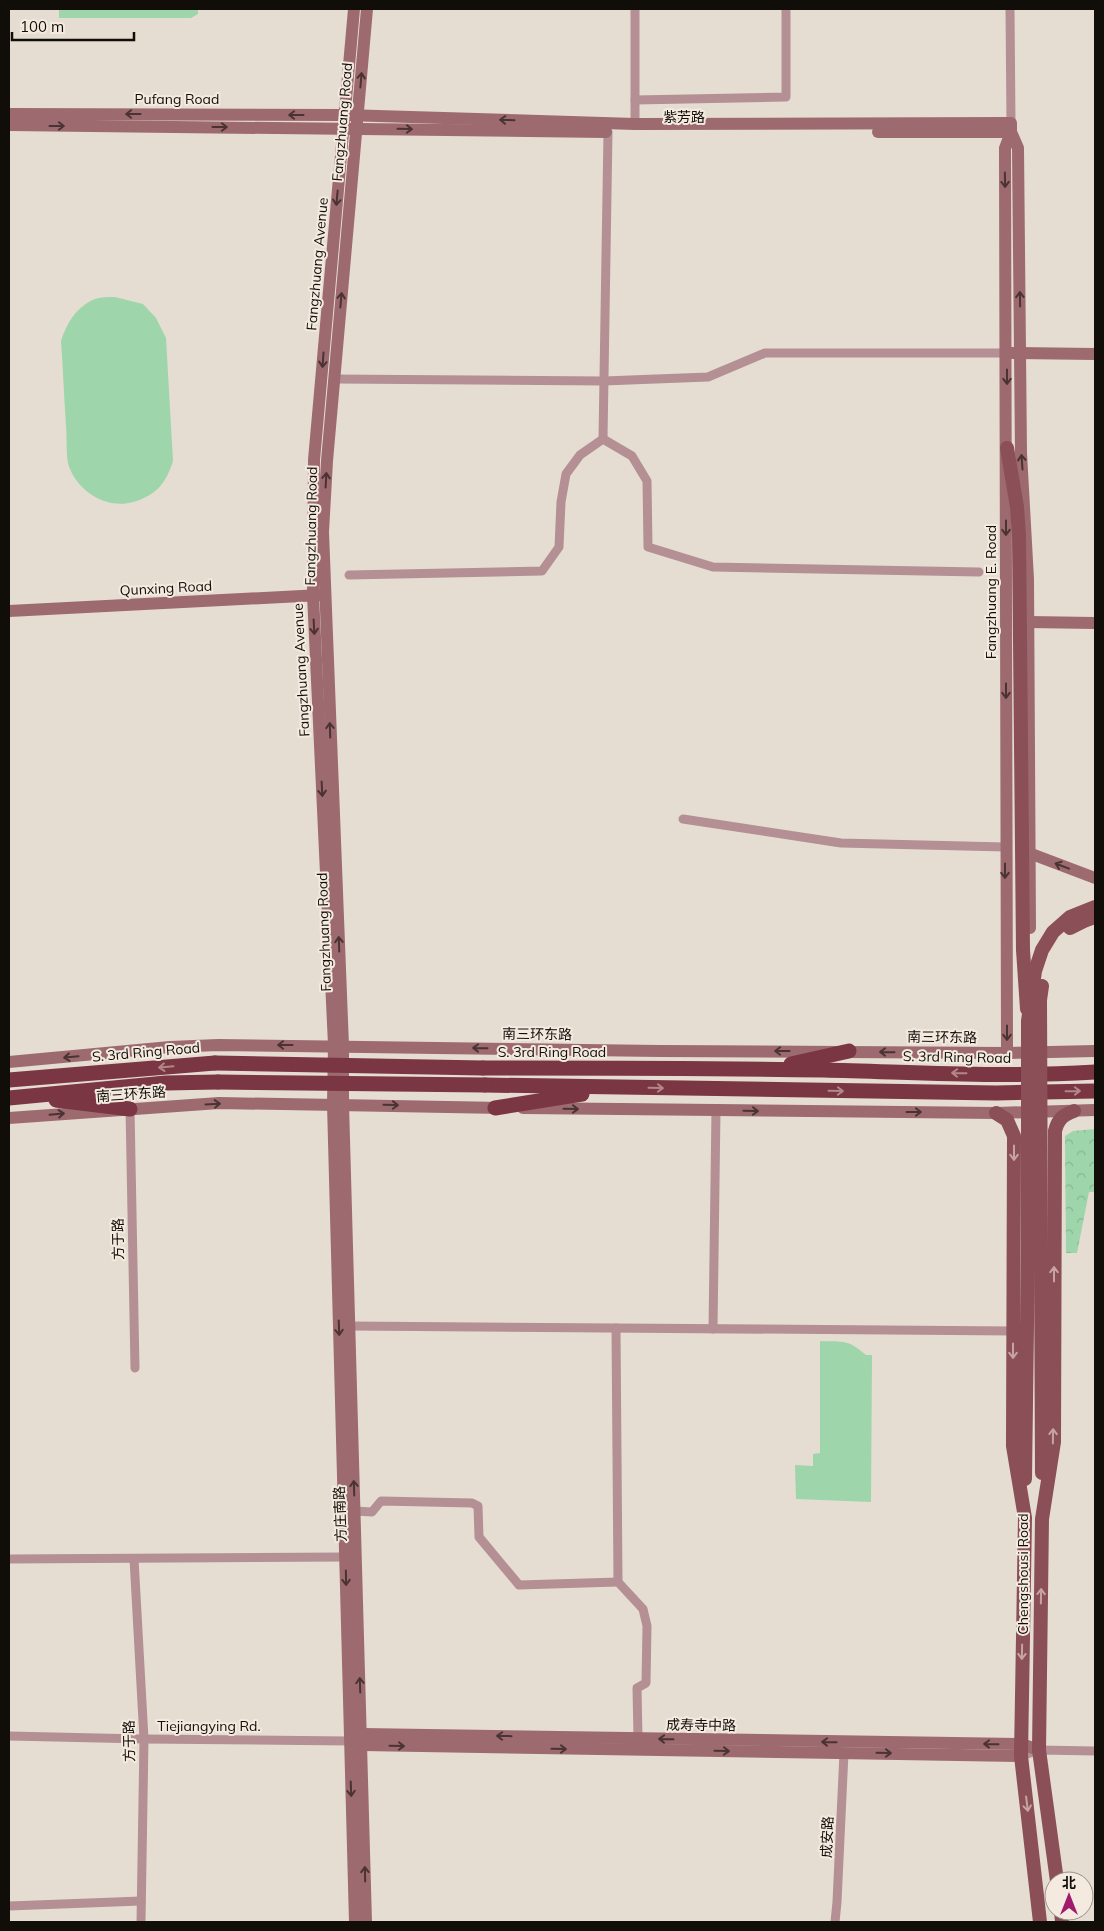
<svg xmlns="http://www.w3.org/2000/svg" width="1104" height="1931" viewBox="0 0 1104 1931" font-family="Mulish,'Noto Sans SC',sans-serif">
<defs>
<pattern id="park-crowns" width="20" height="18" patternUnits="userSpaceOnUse" patternTransform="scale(1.25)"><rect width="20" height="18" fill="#9ed5aa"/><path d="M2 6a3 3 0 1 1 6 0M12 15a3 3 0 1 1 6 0" fill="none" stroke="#87b691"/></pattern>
</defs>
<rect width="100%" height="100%" fill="#e6ddd2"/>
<path fill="url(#park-crowns)" d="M1095 1129V1192H1089L1077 1253H1066L1065 1136 1073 1131Z"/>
<g fill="#9ed5aa">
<path d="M59 9H198V14L191 18H59Z"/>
<path d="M115 297 143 304 156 318 166 338 173 461C166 483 157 495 133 502 106 510 75 490 68 463 66 451 67 437 66 425 64 397 63 369 61 341 67 323 76 307 95 299 101 297 109 297 115 297Z"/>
<path d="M820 1341C845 1342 847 1339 866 1355H872L871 1502 796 1499 795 1465 813 1466V1454L820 1453Z"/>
</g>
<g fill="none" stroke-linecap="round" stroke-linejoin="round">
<g stroke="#b49094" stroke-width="9">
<path d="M635 9V124"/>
<path d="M1010 9 1011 123"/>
<path d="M635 100 786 97V9"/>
<path d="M334 379 604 381 708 377 765 353H1007"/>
<path d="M603 439 632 456 647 481 648 547 713 567 979 572"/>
<path d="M349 575 542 571 559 547 561 502 566 474 580 455 603 439 608 132"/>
<path d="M683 819 841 843 1005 847"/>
<path d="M130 1109 135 1368"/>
<path d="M349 1326 1013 1331"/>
<path d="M616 1328 618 1582 643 1609 647 1626 646 1683 637 1688 638 1738"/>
<path d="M713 1329 716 1110"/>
<path d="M355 1511 372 1512 381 1501 472 1503 478 1506 479 1537 519 1585 618 1582"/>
<path d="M9 1559 346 1557"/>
<path d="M134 1559 144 1739 141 1922"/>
<path d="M9 1736 144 1739 349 1741 355 1738"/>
<path d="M1021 1756 1039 1750 1095 1751"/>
<path d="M9 1906 141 1901"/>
<path d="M835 1922 837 1902 844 1753"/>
</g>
<g stroke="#9d6a70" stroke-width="12">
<path d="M354 9 314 460 313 595 334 1045 333 1104 355 1922"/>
<path d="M9 114 345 115 635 124 1011 123V132L1005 148C1008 450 1004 751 1007 1053"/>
<path d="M9 125 606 132"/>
<path d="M878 132H1011"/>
<path d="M1011 132 1018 148 1021 453 1028 579 1030 928"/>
<path d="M1012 353 1095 354"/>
<path d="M9 611 321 595"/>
<path d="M1028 622 1095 623"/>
<path d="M1029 853 1095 878"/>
<path d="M9 1062 170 1047 218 1045 660 1051 1007 1053 1095 1051"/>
<path d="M523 1108 996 1113 1095 1110"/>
<path d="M9 1118 219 1103 503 1108"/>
<path d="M362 1734 1021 1744 1039 1750"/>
<path d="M356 1743 362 1745 1021 1756"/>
<path d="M366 1922 343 1104V1046L323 532 327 461 367 9"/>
</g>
<g stroke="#8b4f57" stroke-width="14">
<path d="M1007 448 1017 507 1019 536 1023 950 1027 1009"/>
<path d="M996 1113 1007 1120 1014 1136 1013 1446 1025 1518 1021 1756 1040 1922"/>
<path d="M1041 1250 1042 1473"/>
<path d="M1025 1479 1028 1250"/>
<path d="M1057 1881 1039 1750 1042 1519 1054 1442 1055 1131C1058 1119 1063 1115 1074 1111"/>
<path d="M1061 1911 1062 1922"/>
</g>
<g stroke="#7a3642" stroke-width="15">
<path d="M791 1064 849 1051"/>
<path d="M483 1068C597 1068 710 1068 823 1070 914 1072 1005 1078 1095 1072"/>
<path d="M9 1080 215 1063"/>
<path d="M485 1085 996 1093 1095 1091"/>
<path d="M9 1098 166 1083 218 1082"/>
<path d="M56 1100 130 1109"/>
<path d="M495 1108 582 1094"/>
</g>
<g stroke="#8b4f57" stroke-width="14">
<path d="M1070 928 1084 921 1095 917"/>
<path d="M1028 1250V1021L1035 971 1042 950 1053 932 1070 917 1095 907"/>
<path d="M1041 1250 1040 1000 1042 986"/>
</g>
<g stroke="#7a3642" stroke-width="15">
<path d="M215 1063 483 1068"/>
<path d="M218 1082 485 1085"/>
</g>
</g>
<defs><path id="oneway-shaft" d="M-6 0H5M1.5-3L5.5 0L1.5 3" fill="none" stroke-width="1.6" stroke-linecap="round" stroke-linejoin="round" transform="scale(1.25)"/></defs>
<g stroke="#493333">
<use href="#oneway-shaft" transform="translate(361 80) rotate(-85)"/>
<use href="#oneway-shaft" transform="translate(133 114) rotate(180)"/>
<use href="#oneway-shaft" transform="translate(296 115) rotate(-180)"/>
<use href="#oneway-shaft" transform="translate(507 120) rotate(-178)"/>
<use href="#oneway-shaft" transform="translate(57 126)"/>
<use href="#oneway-shaft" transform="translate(220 127)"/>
<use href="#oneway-shaft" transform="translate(405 129) rotate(1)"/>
<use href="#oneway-shaft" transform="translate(1005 180) rotate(89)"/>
<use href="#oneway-shaft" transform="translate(337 198) rotate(95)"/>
<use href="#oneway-shaft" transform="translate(1020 299) rotate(-91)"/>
<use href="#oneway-shaft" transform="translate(341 300) rotate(-85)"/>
<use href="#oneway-shaft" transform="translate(323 360) rotate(94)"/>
<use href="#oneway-shaft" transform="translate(1007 377) rotate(90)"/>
<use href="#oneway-shaft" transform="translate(1022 462) rotate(-94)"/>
<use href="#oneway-shaft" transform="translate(326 480) rotate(-87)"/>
<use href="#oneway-shaft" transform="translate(1006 528) rotate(90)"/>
<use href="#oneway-shaft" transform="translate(314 627) rotate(87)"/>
<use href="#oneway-shaft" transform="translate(1006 691) rotate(90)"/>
<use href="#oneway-shaft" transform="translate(330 730) rotate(-92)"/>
<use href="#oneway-shaft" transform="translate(322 789) rotate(87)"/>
<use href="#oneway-shaft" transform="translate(1062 866) rotate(-159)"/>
<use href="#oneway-shaft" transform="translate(1005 871) rotate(90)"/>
<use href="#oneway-shaft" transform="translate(339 944) rotate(-92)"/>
<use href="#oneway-shaft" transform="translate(1007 1033) rotate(90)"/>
<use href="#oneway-shaft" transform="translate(285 1045) rotate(-180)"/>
<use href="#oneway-shaft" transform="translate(480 1048) rotate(-179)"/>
<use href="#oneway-shaft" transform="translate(782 1051) rotate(-180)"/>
<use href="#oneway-shaft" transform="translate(887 1052) rotate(-179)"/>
<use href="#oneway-shaft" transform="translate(71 1057) rotate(175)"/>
<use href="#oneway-shaft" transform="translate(213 1104) rotate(-3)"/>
<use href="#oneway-shaft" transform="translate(391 1105) rotate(1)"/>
<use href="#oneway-shaft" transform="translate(571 1109) rotate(1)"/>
<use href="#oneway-shaft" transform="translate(751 1111) rotate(1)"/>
<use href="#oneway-shaft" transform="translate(914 1112)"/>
<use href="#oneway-shaft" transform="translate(57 1114) rotate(-5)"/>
<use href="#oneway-shaft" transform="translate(339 1328) rotate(88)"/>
<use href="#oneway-shaft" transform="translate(354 1488) rotate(-92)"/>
<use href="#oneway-shaft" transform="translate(346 1578) rotate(89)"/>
<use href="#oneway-shaft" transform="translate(360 1685) rotate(-92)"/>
<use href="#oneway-shaft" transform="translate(504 1736) rotate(-179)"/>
<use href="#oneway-shaft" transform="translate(666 1739) rotate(-179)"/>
<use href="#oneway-shaft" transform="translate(829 1742) rotate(-179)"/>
<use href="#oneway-shaft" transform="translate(991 1744) rotate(-179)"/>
<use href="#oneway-shaft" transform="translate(397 1746) rotate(1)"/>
<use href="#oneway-shaft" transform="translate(559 1749) rotate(1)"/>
<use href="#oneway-shaft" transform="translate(722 1751) rotate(1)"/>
<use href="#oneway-shaft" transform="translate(884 1753) rotate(1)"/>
<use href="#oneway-shaft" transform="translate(351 1789) rotate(88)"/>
<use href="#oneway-shaft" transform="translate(365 1874) rotate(-91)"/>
</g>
<g stroke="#b18789">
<use href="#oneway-shaft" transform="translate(166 1067) rotate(175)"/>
<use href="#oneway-shaft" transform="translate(959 1073) rotate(-179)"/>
<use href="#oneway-shaft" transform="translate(656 1088) rotate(1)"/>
<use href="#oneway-shaft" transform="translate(836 1091) rotate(1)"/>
<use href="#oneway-shaft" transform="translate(1073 1091) rotate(-1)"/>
</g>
<g stroke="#c5a4a2">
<use href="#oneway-shaft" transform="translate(1014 1153) rotate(90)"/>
<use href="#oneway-shaft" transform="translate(1054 1274) rotate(-90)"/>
<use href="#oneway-shaft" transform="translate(1013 1351) rotate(90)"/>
<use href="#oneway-shaft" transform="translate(1053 1436) rotate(-89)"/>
<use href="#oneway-shaft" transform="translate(1041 1596) rotate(-89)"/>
<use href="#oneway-shaft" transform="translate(1022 1652) rotate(91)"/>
<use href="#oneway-shaft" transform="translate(1027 1804) rotate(83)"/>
</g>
<g text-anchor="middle" stroke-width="4" stroke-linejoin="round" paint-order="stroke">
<g font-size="14" fill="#110e0a" stroke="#f4eadf">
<text x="177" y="104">Pufang Road</text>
<text x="684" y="122">紫芳路</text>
<text transform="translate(342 122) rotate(-85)" y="5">Fangzhuang Road</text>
<text transform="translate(317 264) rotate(-85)" y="5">Fangzhuang Avenue</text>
<text transform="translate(311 526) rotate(-89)" y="5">Fangzhuang Road</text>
<text transform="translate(166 588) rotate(-3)" y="5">Qunxing Road</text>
<text transform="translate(991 592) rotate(-90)" y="5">Fangzhuang E. Road</text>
<text transform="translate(301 670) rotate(-93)" y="5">Fangzhuang Avenue</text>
<text transform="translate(324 932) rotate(-92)" y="5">Fangzhuang Road</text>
<text transform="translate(537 1034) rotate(1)" y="5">南三环东路</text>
<text transform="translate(942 1037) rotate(1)" y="5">南三环东路</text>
<text transform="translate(146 1052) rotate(-5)" y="5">S. 3rd Ring Road</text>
<text x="552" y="1057">S. 3rd Ring Road</text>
<text transform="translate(957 1057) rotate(1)" y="5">S. 3rd Ring Road</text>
<text transform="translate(131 1094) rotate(-4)" y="5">南三环东路</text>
<text transform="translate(118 1239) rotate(-91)" y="5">方于路</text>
<text transform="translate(340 1514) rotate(-92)" y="5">方庄南路</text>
<text transform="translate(1023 1574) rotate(-90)" y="5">Chengshousi Road</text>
<text transform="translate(701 1725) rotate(1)" y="5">成寿寺中路</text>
<text x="209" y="1731">Tiejiangying Rd.</text>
<text transform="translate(129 1741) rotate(-91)" y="5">方于路</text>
<text transform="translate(827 1837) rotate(-87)" y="5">成安路</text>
</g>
</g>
<rect width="1104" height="1931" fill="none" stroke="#110e0a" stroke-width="20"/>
<g transform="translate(1069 1896)"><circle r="24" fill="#f4eadf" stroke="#99928a"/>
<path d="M0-4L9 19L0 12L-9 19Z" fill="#a01b6b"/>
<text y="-8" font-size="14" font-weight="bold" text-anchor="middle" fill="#110e0a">北</text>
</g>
<path d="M12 32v8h122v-8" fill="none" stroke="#110e0a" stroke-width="2.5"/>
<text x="20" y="32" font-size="15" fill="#110e0a" stroke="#f4eadf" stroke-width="4" paint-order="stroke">100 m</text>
</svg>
